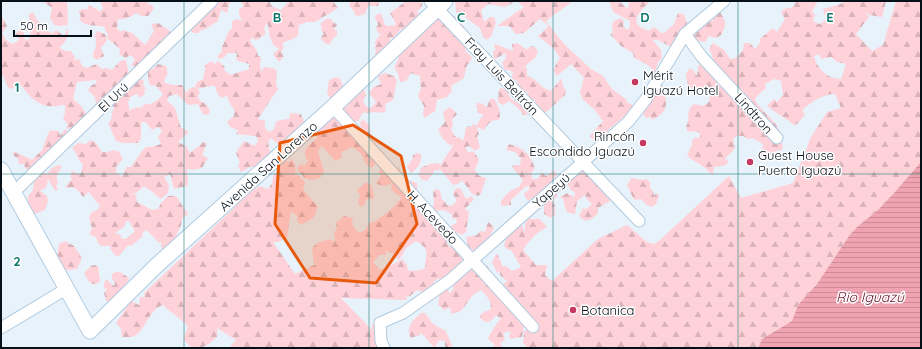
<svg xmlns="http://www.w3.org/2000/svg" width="922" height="349" viewBox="0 0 922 349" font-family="Quicksand,sans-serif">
<defs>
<pattern id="forest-firs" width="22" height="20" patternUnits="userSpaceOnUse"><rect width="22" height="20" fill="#ffd2d9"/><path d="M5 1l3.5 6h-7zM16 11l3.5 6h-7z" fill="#d9b3ba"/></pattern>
<pattern id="water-rules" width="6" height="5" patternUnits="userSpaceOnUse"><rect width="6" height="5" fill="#f0a4b2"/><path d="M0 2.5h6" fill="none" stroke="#cc8c98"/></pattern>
</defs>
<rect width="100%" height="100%" fill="#e7f2fb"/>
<g fill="url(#forest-firs)" fill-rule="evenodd">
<path d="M42 1H67L68 25 61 26 54 25 50 18 52 8Z"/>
<path d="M100 1H148V4L152 5 154 9 148 16H142L136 13C132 17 124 20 118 19L117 29 122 32 123 30 132 33 145 45 154 31 151 24 158 23 170 31 171 36 140 67 131 66 135 59 130 55 126 58 119 54 120 49 107 38 108 34 105 30V27C95 24 86 28 79 19L81 16 78 12 83 9H88V5L97 9 98 11H101L103 8Z"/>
<path d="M205 1H230L227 13 221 10 218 21 202 31 201 29 199 33H194L191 31 194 26 193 22Z"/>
<path d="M240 1H269L272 6 281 10 289 1H333L338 8 315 22H307L299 25 298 35 295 38 282 43 284 48 281 51 284 56 279 62 273 54 279 49C269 44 270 32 267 22L264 29 266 33 259 39 255 40 252 37 250 41 257 51 258 56 261 57 260 64 261 72 264 67 273 68 277 71 276 84 278 90C270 99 265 109 258 119L265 121V128L269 132 274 129 276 122 280 120 289 119 290 113 301 114 304 121C298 127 294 133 287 137L288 143 278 144 271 138 268 142 269 150 274 154 258 167H250L241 172 238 166 240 163 236 153 244 141 255 146 258 141 256 136 236 134 238 130 230 127 227 122 234 116V109L230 104 227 96 221 98 217 93 215 86C209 85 204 88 198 89L200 93 198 95 199 100C206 105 207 103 210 112L208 115 203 114 198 104 188 105 177 94 169 96 167 101 175 108 181 128 187 130 188 133 178 142 186 146 190 153C195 149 199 147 203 142L207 143 202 155 208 158 202 168 194 170 187 169 188 183 187 186 174 189 170 174 164 177 169 185 168 193 161 199 151 191 144 186 136 193H132L136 195 137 202 152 210 158 209 161 203 168 196H176L188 214 182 219 181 225 173 243 162 251 161 242H158L151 234 146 230 142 234 143 236 131 246 128 245 119 256H116L110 249 111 246H101L98 243 96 237 89 234 92 229 89 217 91 213 98 209 100 205 95 201H96L89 192 83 197C79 192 75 185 68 188L65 187 72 179 70 176 72 171 79 174 81 173 83 164C77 159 77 153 72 148L78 143 86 144 90 140 95 142 102 152H107L114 150 119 152 123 159 116 167V172L123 177V173L127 167H131L141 152 146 147H151L161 144 158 137 162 131 158 127 152 130 146 122H141V139L138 143H123L116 141 108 123 111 120 112 114 114 113H111L114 109 112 102 100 105 96 104 95 97 88 90 92 85 97 83 96 80 77 82 73 99 81 106 87 115 73 130 66 128 68 125 63 118 65 113V106L62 105C42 110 32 100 21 85L10 89 8 87 1 72V15L7 26 2 33 6 40 12 44 17 42 19 39 16 34 19 30 22 29 24 33V38L26 40 29 39 31 34 30 32C32 27 28 20 29 14L33 12 37 20 42 24 44 30 50 32 52 34 56 30 64 36 68 28C69 36 66 42 60 47L61 49 66 51H71L75 57 74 60 79 59 82 66 87 68 96 64 102 69 106 68 112 70 120 61 126 60 130 80 137 76 144 81 143 86 146 88 144 91 145 94 140 98 137 94 130 97 128 103 129 106V110L138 107 141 108 145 104C151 106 160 99 163 94L156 86 150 85 148 79V70L153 69 158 64 166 66C168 72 168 75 164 80L165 83 172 85H182L187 93 188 90 193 87 197 88 195 86 197 82 203 79 205 70V65L211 61 215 64 218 61 225 67 224 70 230 75 249 69V64L236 60 237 53H227L225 57 220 59 217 57 222 51V47C226 41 226 32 232 28V21L237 19 242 21 239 14V9L244 6ZM128 220 135 231 126 239 121 238V235L115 233 124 227 126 222Z"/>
<path d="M350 1H379L378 6H368L365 14 358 16 355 15 353 10 349 5 350 4Z"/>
<path d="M406 1 413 2 419 1 423 4 420 9 417 11 420 16 410 27 400 30 394 38H390V43L378 57 375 55 376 50 374 47 376 46 375 42 380 35H382C378 33 377 32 376 27L378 25 375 17 376 15 381 13 385 25 389 26 392 25 394 26 396 24 390 13Z"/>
<path d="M455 1H488V3L489 1H516L505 7 488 4 481 10 484 22 490 17H494L496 23 492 33 493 34 487 40 483 37 480 28C470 22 467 16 456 12Z"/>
<path d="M516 1H573L546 21 564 44 591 69 603 76 612 89 626 99 627 102 634 106V108L607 131 597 145 590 136 603 121 594 109 583 100 580 92 584 78 571 64 557 76 553 70 560 58 554 49 538 36 549 26 540 19 524 33 516 34 509 26H497L524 7Z"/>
<path d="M609 1H619L628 9 629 1H651C646 5 632 17 638 25 640 28 646 29 649 31L653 27 658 29 659 32 664 33 674 24 678 13 683 14 685 16V19L687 22V26L675 45 671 47 658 40H653L661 50 662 58 658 62 655 73C650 65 643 62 634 58L633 53 621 46 610 34 613 33 612 24 615 20 621 18 624 21 623 26 627 30 630 27V21L613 12Z"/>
<path d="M796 1H818L812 11 815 15 813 20 816 23 820 24 826 19 823 9C830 7 840 5 846 1H886L882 17 869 15 865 11 869 17 856 34 872 51 883 45 896 1H921V162L894 193 879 209 857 227 849 236 817 284 798 305 792 321 762 339 758 348H527L523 343 524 332 528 328 537 329 525 308 526 314 522 337 510 339 509 335 511 331 503 333 505 339 502 343H499L501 344 502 348H492L495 344 491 342 488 338C492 331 495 325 501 319L496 315 491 321 485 322 480 318V316L484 312 491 309C491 300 487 296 481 290L473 295 461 311 451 314 450 307 444 310 438 305 439 299V294L448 286 449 294 454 288 451 284 441 282 438 278 434 282 433 291 425 293 417 290 410 296 406 297 407 300 341 298 372 330V324L376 323 384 332 390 348H229L236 340 217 328V337C208 345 205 348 192 348L183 339 188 327C182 319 171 313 163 305 147 310 146 334 131 337 128 337 124 337 122 337L121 329 116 323 131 301 139 305 140 297H145L144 293 234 208 233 204 254 185 256 189 259 186 268 189 272 183 274 173 277 172 276 165 283 160 291 162 290 158C296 163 296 167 295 174L299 176 305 182 303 189C308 195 311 200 317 205 317 218 311 219 301 225L297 221V216L291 211 287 237 279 242H273L295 274 318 263 314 264 312 248 317 243 331 239 334 243 335 238 334 233 337 228 336 223 344 216 352 218 353 226 359 233 365 230 369 223C379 222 396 205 402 197L396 194 391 189 392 183C386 186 382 187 376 183L381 176 379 172 381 167 393 170 399 167 400 171V177L417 183V192L446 233V240L449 247H465L466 269C475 266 484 260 490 269L489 274 498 280 502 285 507 281 500 275V271L497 273 492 262 497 253 503 267 506 266 512 271 521 267 511 250H508L504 246 507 234 504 227 522 225 525 233V224L528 219H540L547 227C537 232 529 240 523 250L536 265H547L545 275 552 281 598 239 627 225 647 242 654 244 660 240 729 176 741 198 793 183 811 137 827 112 841 108 835 94C823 94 811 102 802 110L805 115 797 124 794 125C786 118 776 113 767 106L774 99 777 102 783 95 781 81 774 79 765 84 766 88 757 96 755 100C762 112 775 119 780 132L777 138 783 145 782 150C774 150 771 155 763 158L761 155 763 144 755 139 751 138 748 139 743 136H737L733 139 735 148 725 159 728 160 727 164 723 166 714 167 713 175C710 173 708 171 705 168 699 163 693 162 687 155L692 145V141L695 137 700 138V134L698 132 687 131 686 127C691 119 685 110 694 104L703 106 709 102 710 96 705 90 700 88 696 89 695 94 690 93C690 89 685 77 686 74 687 72 689 70 690 68L694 71 697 76 698 66 702 63 713 67 712 55 709 49 713 43 724 50 730 59 736 58 743 50 744 43H750L755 49 760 43V39L773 28 777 32 785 19 781 12 784 9 793 7ZM819 54 821 59 831 57 837 62 846 64 841 79C828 79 817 69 814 56ZM416 241C432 250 425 254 425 268L420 270 408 271 407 265 402 259 386 268 379 269 373 262 379 255H386V251L395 254 398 260 402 256 406 248Z"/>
<path d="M446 12C467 22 467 30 466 51L464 53 467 52 472 57 470 62 467 65 464 78 451 86 452 91 447 97 437 100 435 111 424 118 423 113 424 106 418 96 421 88 420 76 411 73 406 81 400 82 398 74 394 67C400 60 400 48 401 38Z"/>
<path d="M720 12 725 21V27L721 35 716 38 709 36 705 42 697 41 694 36 696 28 710 19 713 22V18L715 13Z"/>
<path d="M326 19H331L332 21 337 25 334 29 337 31V36L334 37 329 45 326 44 321 39V37L324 34 321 30 322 27 320 24Z"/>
<path d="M97 31 105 34 107 40 101 48 104 56 97 60 94 58 93 53C98 46 95 46 96 38L94 37Z"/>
<path d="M517 43 526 49H529L531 46 535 47 538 52 535 58 524 67 527 68V76C537 78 539 88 551 91L561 79 562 80 563 86 566 91 565 95 545 113 541 114 537 107 535 100 529 99 526 96 529 91 524 93 522 92 521 88 518 86V82L512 78 513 72 509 70H505L502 63 506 58 505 53 494 60 493 52 496 49 494 47 495 44 513 51 512 44Z"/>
<path d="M385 73 394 76 397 80 393 100 385 104 386 111 382 113 376 112 362 113 359 121H350L358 130 361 127 360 123 363 119 370 126 371 137H364L378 159 372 168C364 165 365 159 361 154 359 151 355 149 352 147L341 152 342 158 335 161 323 147H320L318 152 324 171 320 178 312 180 304 178 302 174 298 172 297 168 301 164 304 166 308 161C300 150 310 145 317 138V127L338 109 347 107 348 101 362 84 366 95 363 102 367 107 371 108 376 102 369 93 374 87 381 84 378 76Z"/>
<path d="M336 77 340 79 343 86 341 88 344 90 331 100 327 93 329 80Z"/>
<path d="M658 84H661C669 103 669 111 652 120L650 116 647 119 643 114Z"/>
<path d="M505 86 510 90 508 94 511 99 520 104 521 103 528 112 527 115H523L522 112 511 102 510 101 503 105 499 103 497 98 499 96 498 93 500 88 504 89Z"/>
<path d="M490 99H494C498 103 500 112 500 118L498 120C491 119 487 125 484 130L477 127V128L479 134 477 136 480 147 475 151 469 146 466 147 468 153 472 151 475 153 479 160 475 169C477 175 480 177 486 178L481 194 478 196 472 194 462 180 458 184 453 185 439 168V171L435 170 427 181 421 179 418 174 421 170 420 168 430 164 439 163 440 166 454 144 451 146 443 139 438 130 445 122 443 112 450 107 457 114 452 120 453 125 451 129 455 137 456 136V138L459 137 463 141 465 134V130L468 126 471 127 473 124 476 126 481 118V117L484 115 477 112 478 109 476 106 478 102 481 104 483 103 485 107H487Z"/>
<path d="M51 129 52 131H59L60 136 65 129 68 132 29 171 25 168 24 164H19L18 159 14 156 13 152C19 153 26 157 32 160L42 150 48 134Z"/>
<path d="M509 144C524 149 529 152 535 168L532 172V179H538L541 172 546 176 554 170 557 175 546 190 528 201 525 197 524 193 529 190V186L525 187 511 200V205L501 206V201L510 191 519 187 523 180 512 167 514 165H520L521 159 515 152 506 150Z"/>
<path d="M417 153 421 154C422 163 418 168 411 173L407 167 412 160 413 155Z"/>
<path d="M58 165 62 167C58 173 55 176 58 183L56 186 58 189 56 191C52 187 51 183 48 179 47 185 47 188 40 191L47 196 48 201 45 210 33 214 28 203V196L33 190 34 178 42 172 47 174 52 168Z"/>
<path d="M578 166 611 187 610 201 598 208V213L593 218 586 221 581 218 579 215 582 211 583 208 587 209 592 203 588 201 585 195 577 201 575 214 567 212 564 205V200L560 197 567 193 574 197 575 193 570 189 563 175 564 171 570 167Z"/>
<path d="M632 178 642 180 647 179 650 183V188L653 191 654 196 656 193 659 195 656 204 652 207 647 205 641 199 634 200 627 185Z"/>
<path d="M365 183H370L372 187 374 198 365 200V204L361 207 358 203 360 195 357 190Z"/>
<path d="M551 186 558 196 553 200 555 206V215L551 218 544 214C543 203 547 196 551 186Z"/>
<path d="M456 188 461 189 466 199 471 196 474 199 465 209 469 212 466 232 462 235 450 229 452 225 457 223 456 219 452 218V214L443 210 433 212 432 210 434 203 433 192 436 189 440 191 442 199 448 206 453 205 457 201 453 194Z"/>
<path d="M488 222 492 225 494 229 491 233V238C480 249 470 259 466 237L477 235 480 231 485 232Z"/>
<path d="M65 241 74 246 82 258 77 269C71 269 68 271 62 271 56 260 57 256 59 244Z"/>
<path d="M95 265 98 266 100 281C93 289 87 280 84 273L91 266Z"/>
<path d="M116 272H120L129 278 126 285 127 287 111 304 106 300 104 293 107 289 104 288V284L106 279 114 286 115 282 112 280V274Z"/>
<path d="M421 313H425L433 324 446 331 452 346 450 348H445V341L439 340 435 348C429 344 426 336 420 333V335L411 338C405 327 413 320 421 313Z"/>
</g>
<path fill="url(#water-rules)" d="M921 162V348H758L762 339 792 321 798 305 817 284 849 236 857 227 879 209 894 193Z"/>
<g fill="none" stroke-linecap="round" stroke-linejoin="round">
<defs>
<g id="street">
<path d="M430 1 639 221"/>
<path d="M685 34 702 57 777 138"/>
<path d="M333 107 533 327"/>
<path d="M13 193 212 1"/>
<path d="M1 328 66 289"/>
<path d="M384 348 381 341 380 323 403 313 450 280 628 122 646 99 685 34 724 1"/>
</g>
<path id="secondary" d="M1 170 90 331 156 266 333 107 445 1"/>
</defs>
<use href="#street" stroke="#b0cadf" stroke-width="13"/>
<use href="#secondary" stroke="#b0cadf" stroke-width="17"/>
<use href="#street" stroke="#fff" stroke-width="11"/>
<use href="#secondary" stroke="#fff" stroke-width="15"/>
</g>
<path fill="#e8590c" fill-opacity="0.2" stroke="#e8590c" stroke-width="3" stroke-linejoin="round" d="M353 125 401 156 417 224 376 283 310 278 275 224 280 143Z"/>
<path fill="none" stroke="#0f766e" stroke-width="1" stroke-opacity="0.55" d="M184 1V348M369 1V348M553 1V348M738 1V348M1 174H921"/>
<g fill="#c63761" stroke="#fff" stroke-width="1.5">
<circle cx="635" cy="82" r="4"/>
<circle cx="643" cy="143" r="4"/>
<circle cx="750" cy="162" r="4"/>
<circle cx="573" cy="310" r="4"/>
</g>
<g text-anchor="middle" stroke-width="3" stroke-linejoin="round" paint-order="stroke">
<g font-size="13" fill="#071017" stroke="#fff" text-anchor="start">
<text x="643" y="80">Mérit<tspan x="643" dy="15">Iguazú Hotel</tspan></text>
<text x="635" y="141" text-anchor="end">Rincón<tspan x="635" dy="15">Escondido Iguazú</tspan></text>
<text x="758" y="160">Guest House<tspan x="758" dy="15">Puerto Iguazú</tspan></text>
<text x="581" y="315">Botanica</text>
</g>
<g font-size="13" fill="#071017" stroke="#fff">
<text transform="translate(502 76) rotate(47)" y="5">Fray Luis Beltrán</text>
<text transform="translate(113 97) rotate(-44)" y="5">El Urú</text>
<text transform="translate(754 113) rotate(48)" y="5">Lindtron</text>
<text transform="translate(268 166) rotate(-42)" y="5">Avenida San Lorenzo</text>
<text transform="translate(551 190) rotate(-42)" y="5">Yapeyú</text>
<text transform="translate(433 217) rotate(47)" y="5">H. Acevedo</text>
</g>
<g font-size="14" font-style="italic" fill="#69112e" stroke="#fff">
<text x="870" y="302">Rio Iguazú</text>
</g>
</g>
<g font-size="13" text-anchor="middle" font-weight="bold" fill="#0f766e" stroke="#fff" stroke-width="3" stroke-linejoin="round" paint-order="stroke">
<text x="277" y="22">B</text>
<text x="461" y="22">C</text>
<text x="645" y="22">D</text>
<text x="830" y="22">E</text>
<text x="17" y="92">1</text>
<text x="17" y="266">2</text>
</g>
<rect width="922" height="349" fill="none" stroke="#071017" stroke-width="4"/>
<path d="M14 30v6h77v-6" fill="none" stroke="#071017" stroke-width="2"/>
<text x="20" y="30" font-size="12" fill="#071017" stroke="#ffffff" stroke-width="3" paint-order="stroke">50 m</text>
</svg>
